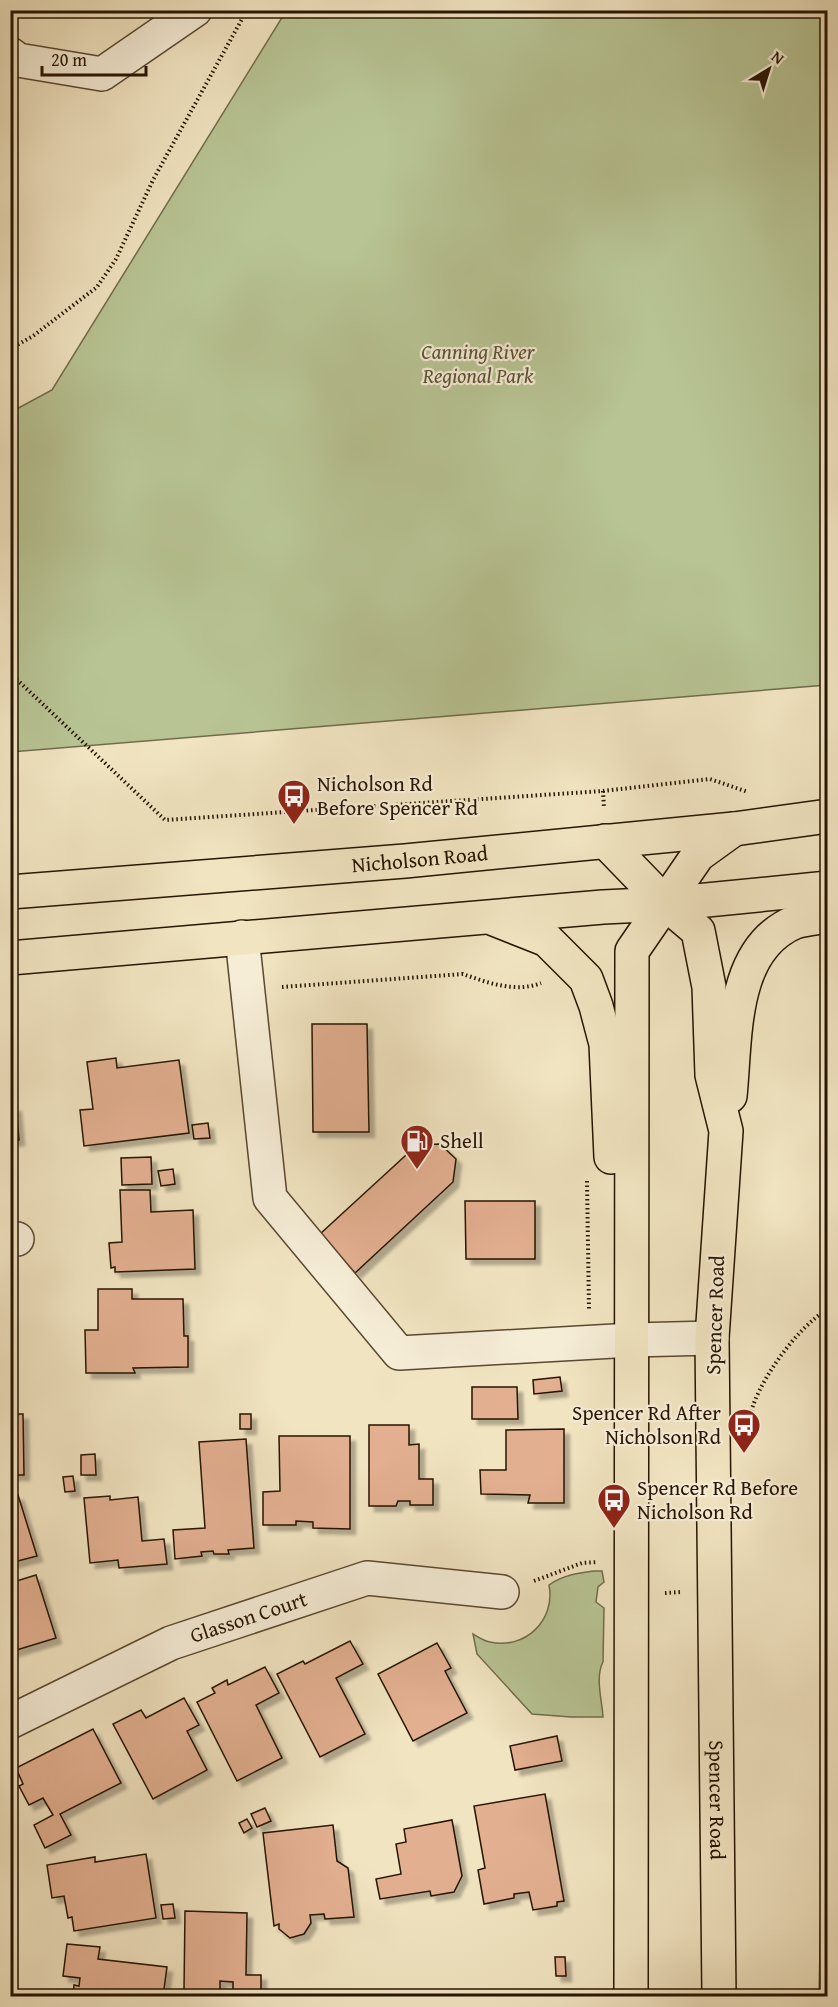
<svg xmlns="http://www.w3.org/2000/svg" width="838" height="2007" viewBox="0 0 838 2007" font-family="'Gentium Book Plus',serif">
<defs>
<filter id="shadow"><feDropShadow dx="5.5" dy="5.5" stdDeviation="1.5" flood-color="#0004"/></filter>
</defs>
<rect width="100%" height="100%" fill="#f1e4c1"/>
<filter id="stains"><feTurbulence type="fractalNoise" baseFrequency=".00333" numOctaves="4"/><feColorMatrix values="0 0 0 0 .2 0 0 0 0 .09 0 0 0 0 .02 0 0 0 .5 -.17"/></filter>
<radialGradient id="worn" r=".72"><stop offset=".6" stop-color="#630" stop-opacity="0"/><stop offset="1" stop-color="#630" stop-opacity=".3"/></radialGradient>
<g fill="#b8c494" stroke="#706c4a" stroke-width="1.5">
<path d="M286 11H827V685L11 752V412L52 390Z"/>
<path d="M594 1571H602L604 1582 598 1587 596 1602 604 1608 603 1662C595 1677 602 1700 603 1717H571L532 1714 477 1654 473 1634C478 1637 484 1641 490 1642 525 1650 556 1620 549 1585 563 1575 578 1573 594 1571Z"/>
<path d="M827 1589 828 1996H819Z"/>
</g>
<g fill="#e2af90" stroke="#271400" stroke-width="1.5" filter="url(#shadow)">
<path d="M312 1024H367L369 1132H313Z"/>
<path d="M116 1058 117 1068 179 1060 189 1133 84 1146 80 1110 93 1109 87 1062Z"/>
<path d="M16 1106 19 1140 10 1141V1107Z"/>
<path d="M208 1123 210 1138 194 1139 192 1125Z"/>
<path d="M440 1144 456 1159 453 1182 355 1273 320 1234 417 1145Z"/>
<path d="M151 1157 152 1184 122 1185 121 1158Z"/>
<path d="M173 1169 175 1184 161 1186 158 1171Z"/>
<path d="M120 1190H150L151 1212 193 1210 195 1269 115 1272V1267L111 1268 109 1243 122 1242Z"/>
<path d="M465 1201H535V1259H466Z"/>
<path d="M98 1289H132V1299H183L184 1336H188V1367L133 1368 135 1373H86L85 1330H98Z"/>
<path d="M560 1377 562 1391 534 1394 533 1380Z"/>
<path d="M472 1387H517L518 1419H472Z"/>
<path d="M10 1414H23L24 1475H10Z"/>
<rect x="240" y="1414" width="11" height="15"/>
<path d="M369 1425H409V1445L419 1444V1479H433V1505H410V1501H398L396 1506H369Z"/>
<path d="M564 1429V1503H528L530 1495 481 1494 480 1470H506V1430Z"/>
<path d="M279 1436H350V1529L313 1528V1522L296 1521V1525H263V1492L280 1491Z"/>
<path d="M246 1439 254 1548 228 1550 229 1554H214L213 1551 201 1552 202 1556 175 1559 173 1530 205 1528 199 1442Z"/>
<path d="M95 1454 96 1475H81V1455Z"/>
<path d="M73 1476 75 1491 65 1492 63 1477Z"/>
<path d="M18 1495 37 1556 10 1563V1497Z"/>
<path d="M110 1496V1500L138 1497 142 1541 164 1539 167 1564 119 1568 118 1560 90 1563 84 1498Z"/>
<path d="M36 1575 56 1638 10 1652V1583Z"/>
<path d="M350 1641 363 1664 336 1678 365 1734 320 1757 277 1674 303 1661 305 1664Z"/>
<path d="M437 1643 451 1668 445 1671 467 1713 413 1741 378 1674Z"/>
<path d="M265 1667 279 1693 256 1705 282 1758 237 1781 197 1702 215 1693 212 1688 227 1680 228 1685Z"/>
<path d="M184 1698 199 1725 187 1731 207 1770 153 1799 113 1724 141 1710 146 1718Z"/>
<path d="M93 1729 121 1783 60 1814 71 1835 45 1848 34 1825 53 1815 43 1798 29 1805 19 1786 23 1784 16 1768Z"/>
<path d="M557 1736 562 1761 515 1770 510 1746Z"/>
<path d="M545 1794 564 1901 557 1902V1906L533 1910 529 1892 514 1894V1898L484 1904 478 1870 485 1868 474 1806Z"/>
<path d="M265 1808 271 1821 257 1827 251 1814Z"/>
<path d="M247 1819 252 1828 244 1833 239 1823Z"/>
<path d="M452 1820 462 1876 454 1892 431 1896 430 1891 380 1899 376 1879 401 1874 396 1844 406 1842 404 1829Z"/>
<path d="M333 1825 337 1861 348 1868 354 1917 325 1919 324 1914 310 1915 311 1923 304 1934 290 1938 279 1929V1924L274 1926 263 1833Z"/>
<path d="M146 1854 156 1918 74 1931 72 1917 68 1918 64 1896 52 1898 47 1865 95 1857V1862Z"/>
<path d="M173 1904 175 1918 163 1919 161 1905Z"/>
<path d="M185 1911 247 1913 246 1975H261V1996H233V1982L220 1981V1991L184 1990Z"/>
<path d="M67 1944 100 1947 98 1959 167 1967 163 1996H66H73L74 1985 79 1986 80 1978 63 1976Z"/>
<path d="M555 1957H565L566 1976H556Z"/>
</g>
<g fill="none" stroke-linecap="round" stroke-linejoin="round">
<defs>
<g id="minor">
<path d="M10 54 18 60 102 74 195 10"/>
<path d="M242 937 270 1198 399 1353 632 1340 712 1338"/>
<path d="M10 1239H17"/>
<path id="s1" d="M10 1722 171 1643 367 1578 502 1592"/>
</g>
<g id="major">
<path id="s2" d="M605 841 666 904 698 931 709 987 712 1075 726 1131 712 1338 719 1996"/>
<path id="s3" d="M10 892 405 861 734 829 828 816"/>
<path d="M494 919 547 940 586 979 596 1006 606 1044 611 1157"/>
<path d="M10 958 603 907 666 904 828 888"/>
<path d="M730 1096C736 1038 730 949 795 922 805 919 817 918 828 916"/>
<path d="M631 1996 632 951 698 855 734 829"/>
</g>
</defs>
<use href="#minor" stroke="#5a4830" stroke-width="36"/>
<use href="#major" stroke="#271400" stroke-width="36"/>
<g stroke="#271400" stroke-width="4" stroke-dasharray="1.5 3" stroke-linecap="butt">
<path d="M10 349 33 336 97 287 116 259 153 180 247 10"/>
<path d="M10 673 165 820 603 791 710 779 748 792"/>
<path d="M603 791 604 808"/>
<path d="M282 987 463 974C488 983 516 993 541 983"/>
<path d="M587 1181 589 1309"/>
<path d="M749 1420C755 1385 797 1327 828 1309"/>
<path d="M534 1581 582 1563 598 1562"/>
<path d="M665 1593 681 1592"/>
</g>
<use href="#minor" stroke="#f6edd7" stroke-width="33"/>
<use href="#major" stroke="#f1e4c1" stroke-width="33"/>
</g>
<defs>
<symbol id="bus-pin" viewBox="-11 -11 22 30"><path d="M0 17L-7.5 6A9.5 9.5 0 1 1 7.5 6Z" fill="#8f2418" stroke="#f6edd7"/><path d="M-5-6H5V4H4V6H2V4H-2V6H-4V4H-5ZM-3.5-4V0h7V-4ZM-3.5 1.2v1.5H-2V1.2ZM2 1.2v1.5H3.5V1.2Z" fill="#fff"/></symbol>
<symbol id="fuel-pin" viewBox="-11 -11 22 30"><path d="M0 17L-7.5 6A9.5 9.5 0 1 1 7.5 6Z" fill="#8f2418" stroke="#f6edd7"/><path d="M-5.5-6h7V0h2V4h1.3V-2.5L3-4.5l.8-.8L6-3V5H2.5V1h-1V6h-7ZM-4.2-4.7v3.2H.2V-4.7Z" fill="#fff"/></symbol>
</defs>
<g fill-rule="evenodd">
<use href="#bus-pin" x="275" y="777" width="38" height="52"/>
<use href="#fuel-pin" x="398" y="1122" width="38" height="52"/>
<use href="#bus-pin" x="725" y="1406" width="38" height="52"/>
<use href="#bus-pin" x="595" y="1481" width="38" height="52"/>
</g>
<g text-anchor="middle" stroke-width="4.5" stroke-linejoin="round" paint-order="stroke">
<g font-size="21" font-style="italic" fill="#5a5234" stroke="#f6edd7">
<text x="478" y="359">Canning River<tspan x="478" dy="24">Regional Park</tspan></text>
</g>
<g font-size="21" fill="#271400" stroke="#f6edd7" text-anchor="start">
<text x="317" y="791">Nicholson Rd<tspan x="317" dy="24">Before Spencer Rd</tspan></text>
<text x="440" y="1148">Shell</text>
<text x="721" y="1420" text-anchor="end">Spencer Rd After<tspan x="721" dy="24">Nicholson Rd</tspan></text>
<text x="637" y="1495">Spencer Rd Before<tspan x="637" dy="24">Nicholson Rd</tspan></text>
</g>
<g font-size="21" fill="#271400" stroke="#f6edd7">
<text dy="7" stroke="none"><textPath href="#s3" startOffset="411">Nicholson Road</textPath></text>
<text transform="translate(715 1315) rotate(-88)" y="7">Spencer Road</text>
<text dy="7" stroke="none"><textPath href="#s1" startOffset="261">Glasson Court</textPath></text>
<text dy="7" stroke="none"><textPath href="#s2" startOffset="1002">Spencer Road</textPath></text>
</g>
</g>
<rect width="838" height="2007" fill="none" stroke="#f1e4c1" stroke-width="36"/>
<rect x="12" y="12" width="814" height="1983" fill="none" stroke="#271400" stroke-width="3"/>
<rect x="18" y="18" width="802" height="1971" fill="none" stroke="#271400" stroke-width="1.5"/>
<g transform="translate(769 69) rotate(38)" stroke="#f6edd7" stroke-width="4.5" paint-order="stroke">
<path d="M0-4.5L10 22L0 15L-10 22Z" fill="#271400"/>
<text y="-9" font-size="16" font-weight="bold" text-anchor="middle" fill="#271400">N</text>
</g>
<path d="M42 66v9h104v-9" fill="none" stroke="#271400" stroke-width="3"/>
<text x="51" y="66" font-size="18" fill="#271400" stroke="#f6edd7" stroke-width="4.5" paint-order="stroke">20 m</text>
<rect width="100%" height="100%" filter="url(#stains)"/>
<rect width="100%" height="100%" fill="url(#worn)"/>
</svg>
